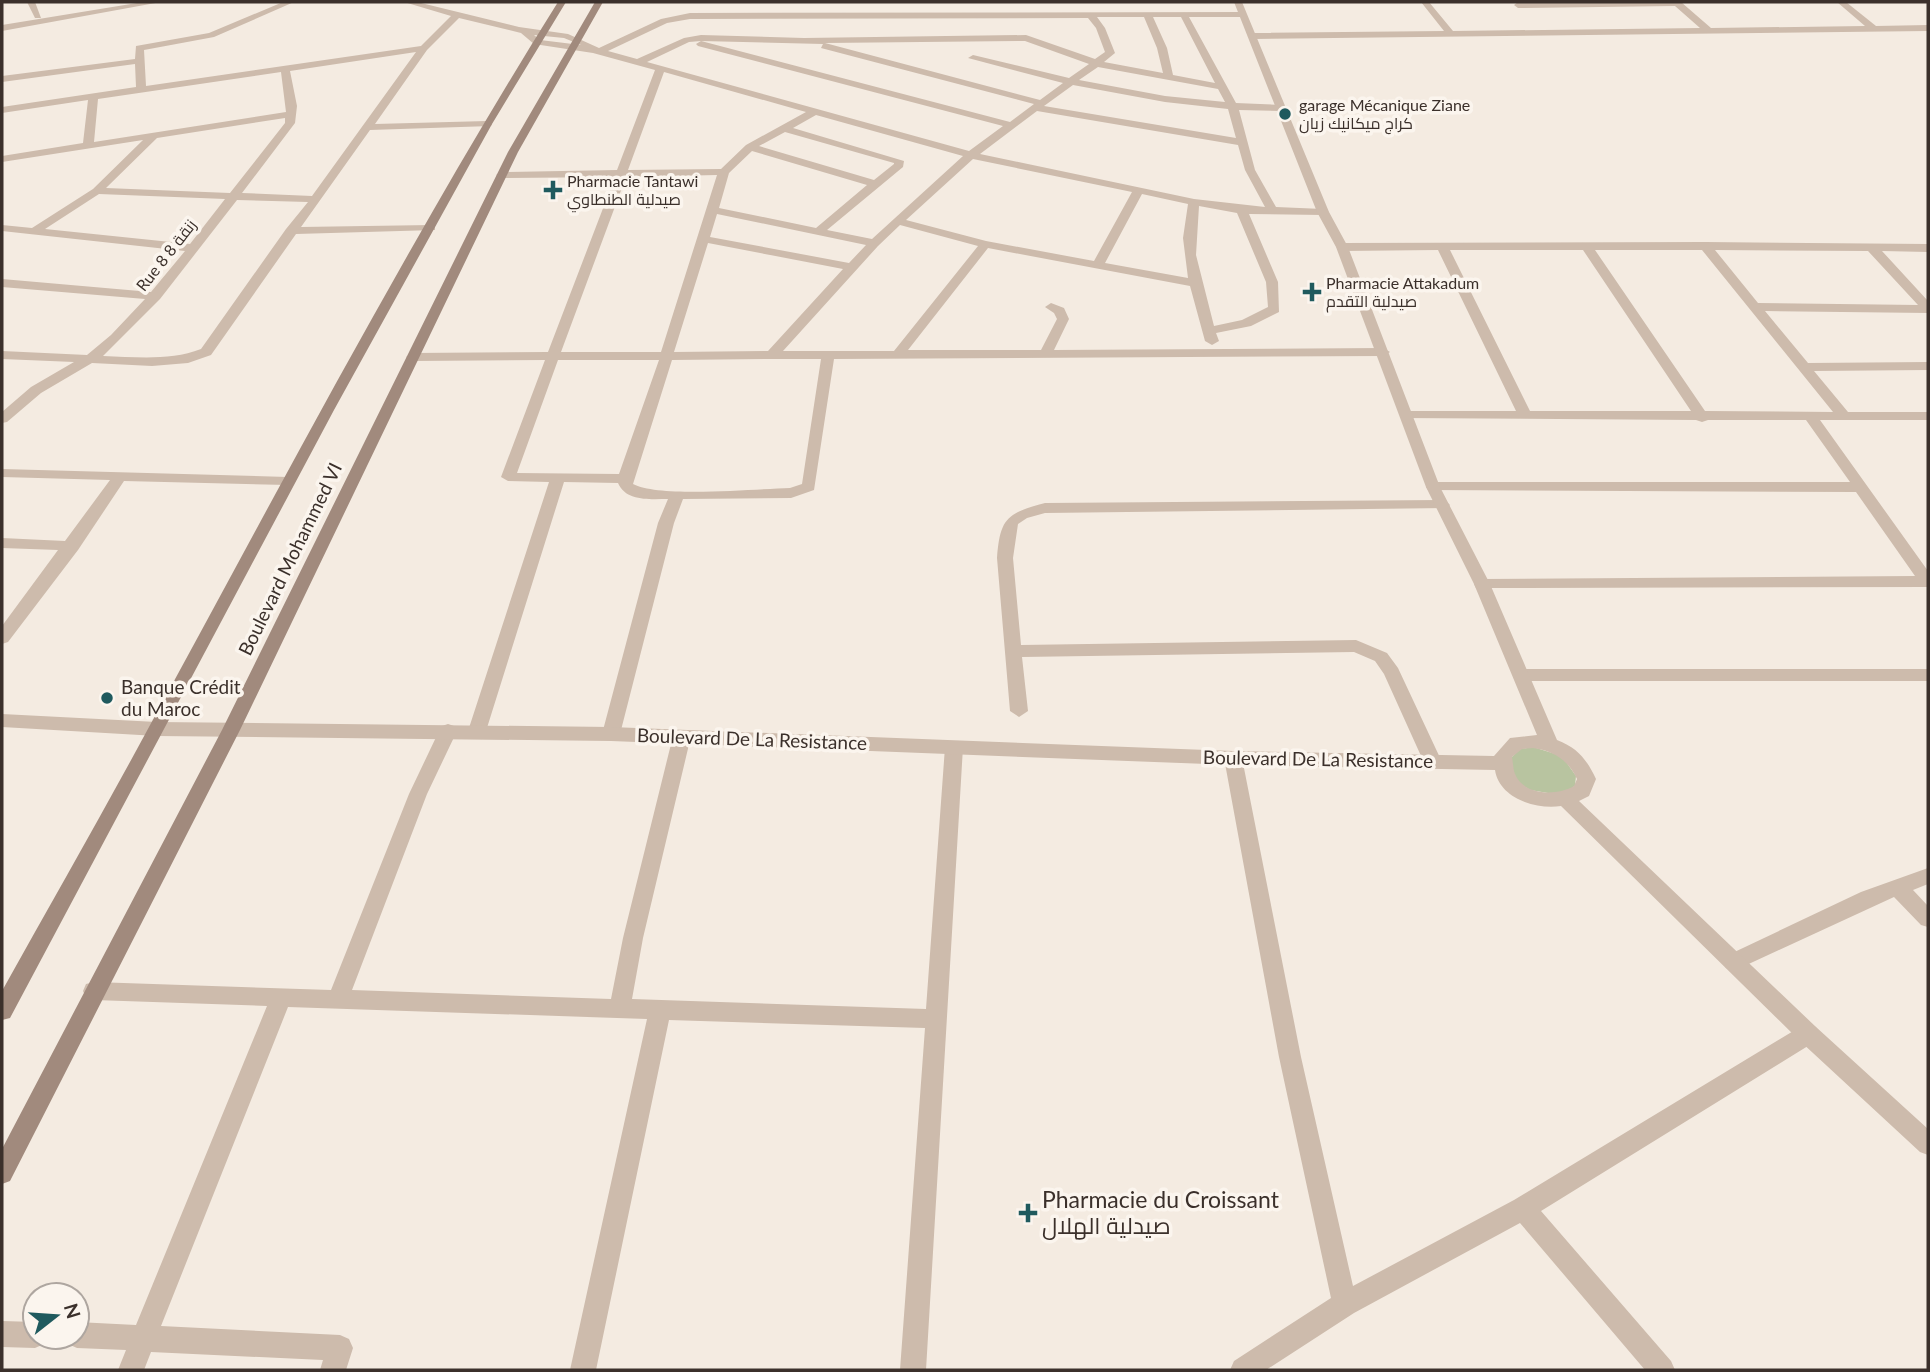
<svg xmlns="http://www.w3.org/2000/svg" width="1930" height="1372" viewBox="0 0 1930 1372" font-family="Lato,Cairo,sans-serif">
<rect width="100%" height="100%" fill="#f4ebe1"/>
<path fill="#b8c4a0" d="M1533 747 1562 756 1576 776 1575 786 1560 795 1530 790 1517 782 1509 760 1520 749Z"/>
<g fill="none" stroke-linecap="round" stroke-linejoin="round">
<g fill="#cdbbac" fill-rule="evenodd">
<path d="M27 2H35L41 18H35Z"/>
<path d="M283 2H294L214 37 144 50 146 86 421 46 451 16 404 2H417L519 27 568 34 599 48 661 19 690 13 1246 12 1243 17H1189L1236 103 1282 105 1287 108 1282 111 1239 110 1255 170 1276 207 1323 209 1329 212 1323 215 1249 214 1278 282 1279 312 1251 326 1216 333 1219 341 1212 345 1205 341 1190 286 988 248 908 350H1041L1057 319 1054 313 1045 307 1051 303 1064 308 1069 319 1054 350 1383 348 1390 352 1383 356 834 359 814 490 791 498 683 499 674 523 620 734 617 739H605L602 734 658 523 668 499C651 499 626 502 618 483L564 482 486 731 483 736H471L468 731 549 482 508 481 501 477 545 360 413 361 406 357 413 353 548 352 615 177 501 178 496 175 501 172 617 170 655 70 593 53 534 44 521 33 459 18 427 50 375 124 487 121 492 124 491 126 370 130 301 227 431 225 435 226V230L296 234 211 355 188 363 152 366 92 363 41 393 7 422 2 423V412L31 387 74 362 2 359V351L87 355 111 335 145 299 2 287V279L151 292 185 251 2 231V225L32 228 93 189 143 140 2 162V156L83 143 88 100 2 113V107L136 87 135 64 2 82V76L135 59 136 46 209 33ZM1097 17H1144L1157 48 1163 73 1104 62 1115 53 1105 28ZM1153 17H1181L1215 83 1173 75 1167 48ZM1088 18 1096 28 1105 52 1095 59 1026 35 804 38 701 35 684 38 637 59 608 51 667 23 690 19ZM534 35 564 38 581 45 540 40ZM701 41 696 44 698 46 1003 126 969 151 647 62 689 42 701 41 823 44 821 48 1034 104 1010 122ZM1025 41 1089 64 1069 78 973 55 968 58 1063 83 1040 100 825 43ZM416 52 312 196 242 193 295 123 297 106 290 71ZM1098 67 1218 89 1225 102 1165 96 1079 80ZM281 72 286 112 94 142 98 99ZM664 72 806 112 746 145 721 169 628 170ZM1073 85 1165 102 1228 109 1236 138 1044 106ZM1037 111 1238 145 1245 170 1265 207 1194 199 980 154ZM816 115 963 156 872 239 827 230 903 167 904 161 793 128ZM285 118V123L230 193 106 188 157 138ZM785 132 894 163V164L874 180 759 146ZM752 151 867 185 816 228 719 208 729 173ZM973 159 1132 192 1094 261 986 241 906 220ZM717 175 661 352H561L626 177ZM99 194 225 199 190 244 45 229ZM1142 194 1188 204 1183 238 1188 278 1105 263ZM237 200 308 202 286 229 201 349C170 361 136 357 103 356L160 299ZM1199 206 1237 213 1266 282 1268 307 1242 320 1214 326 1196 255ZM717 214 866 245 849 263 710 237ZM900 225 978 246 894 351H783L878 246ZM708 243 843 269 768 351 674 352ZM774 359H821L802 484 790 488C755 489 659 498 633 484L672 360ZM558 360H659L619 474 517 473Z"/>
<path d="M1421 2H1429L1453 31 1700 28 1675 6 1518 8 1514 5 1518 2H1681L1711 28 1865 26 1837 2H1846L1876 26 1928 25V31L1254 39 1249 36 1254 33 1444 31Z"/>
<path d="M1705 242 1928 244V252L1882 251 1928 301V313L1765 311 1808 363 1928 362V370L1814 371 1848 412H1928V420H1820L1928 571V587L1476 588 1474 584 1476 580 1482 579 1915 576 1856 492 1428 490 1426 487 1428 484 1433 482H1850L1806 420H1708L1702 422 1696 420 1401 418V412L1406 411H1516L1438 250 1342 251 1336 247 1342 243ZM1450 250H1583L1691 411H1530ZM1595 250H1702L1833 412 1705 411ZM1715 250 1868 251 1918 305 1758 303Z"/>
<path d="M2 469 288 477 295 481 288 485 124 481 78 550 8 642 2 644V626L58 550 2 548V538L65 541 110 480 2 477Z"/>
<path d="M1442 500 1447 502 1450 505 1447 508 1045 513 1027 518 1018 524 1013 558 1021 645 1356 640 1387 653 1398 668 1442 762 1440 767H1426L1384 674 1375 661 1354 652 1022 657 1028 711 1019 717 1010 711 997 558C1000 518 1007 513 1045 503Z"/>
<path d="M1522 669H1928V681H1522L1513 675Z"/>
<path d="M448 724 454 726 457 731 427 794 352 990 611 999 623 938 673 736 676 731H688L691 736 643 938 632 999 926 1009 945 747 948 742H960L963 747 926 1370H900L925 1028 669 1020 596 1370H570L647 1019 288 1007 161 1326 340 1335 349 1339 353 1348 346 1370H320L323 1360 151 1352 144 1370H118L126 1350 77 1348 68 1344 65 1337H77V1322L136 1325 267 1006 94 1000 86 998 83 991 86 984 94 982 331 990 409 794 439 731 442 726Z"/>
<path d="M1233 751 1240 753 1242 758 1301 1057 1353 1286 1514 1200 1800 1027 1808 1024 1816 1027 1819 1034 1816 1041 1541 1211 1671 1361 1675 1370H1645L1520 1223 1354 1313 1266 1370H1230L1234 1361 1331 1298 1279 1057 1224 758 1226 753Z"/>
<path d="M1928 868V884L1913 890 1928 906V927L1921 925 1894 897 1740 968 1733 971 1726 968 1722 962 1726 956 1861 892Z"/>
<path d="M2 1321 35 1322V1337H47L44 1344 35 1348 2 1347Z"/>
</g>
<g fill="#cdbbac" fill-rule="evenodd">
<path d="M143 2H161L2 31V25Z"/>
<path d="M1234 2H1242L1329 212 1348 247 1440 487 1490 584 1557 740C1578 748 1587 760 1596 779L1589 796 1579 801 1816 1027 1928 1129V1155L1920 1152 1800 1041 1561 806C1536 810 1499 798 1495 770L1233 765 611 741 157 736 2 727V714L157 722 611 727 1233 751 1494 756 1510 738 1537 735 1474 584 1426 487 1336 247 1317 212ZM1533 748C1554 751 1568 760 1577 779L1574 786C1557 796 1524 796 1515 774 1513 769 1513 762 1512 757L1522 749Z"/>
</g>
<g fill="#a18a7d" fill-rule="evenodd">
<path d="M558 2H566L492 124 334 410 10 1018 2 1020V991C51 903 101 816 149 727 282 483 411 237 558 2Z"/>
<path d="M595 2H603L518 152 240 730 10 1181 2 1184V1149L222 730 508 152Z"/>
</g>
</g>
<g fill="#1f5a5e" stroke="#fbf5ee" stroke-width="2.5">
<circle cx="1285" cy="114" r="7"/>
<path d="M549.5 179.5h7v7h7v7h-7v7h-7v-7h-7v-7h7z"/>
<path d="M1308.5 281.5h7v7h7v7h-7v7h-7v-7h-7v-7h7z"/>
<circle cx="107" cy="698" r="7"/>
<path d="M1024.5 1202.5h7v7h7v7h-7v7h-7v-7h-7v-7h7z"/>
</g>
<g text-anchor="middle" stroke-width="7" stroke-linejoin="round" paint-order="stroke">
<g font-size="16" fill="#3b302b" stroke="#fbf5ee" text-anchor="start">
<text x="1299" y="111">garage Mécanique Ziane<tspan x="1299" dy="18">كراج ميكانيك زيان</tspan></text>
<text x="567" y="187">Pharmacie Tantawi<tspan x="567" dy="18">صيدلية الطنطاوي</tspan></text>
<text x="1326" y="289">Pharmacie Attakadum<tspan x="1326" dy="18">صيدلية التقدم</tspan></text>
</g>
<g font-size="16" fill="#3b302b" stroke="#fbf5ee">
<text transform="translate(166 255) rotate(-52)" y="6">Rue 8 8 زنقة</text>
</g>
<g font-size="19" fill="#3b302b" stroke="#fbf5ee">
<text transform="translate(290 559) rotate(-64)" y="7">Boulevard Mohammed VI</text>
<text transform="translate(752 739) rotate(2)" y="7">Boulevard De La Resistance</text>
<text transform="translate(1318 759) rotate(1)" y="7">Boulevard De La Resistance</text>
</g>
<g font-size="19" fill="#3b302b" stroke="#fbf5ee" text-anchor="start">
<text x="121" y="694">Banque Crédit<tspan x="121" dy="22">du Maroc</tspan></text>
</g>
<g font-size="23" fill="#3b302b" stroke="#fbf5ee" text-anchor="start">
<text x="1042" y="1208">Pharmacie du Croissant<tspan x="1042" dy="26">صيدلية الهلال</tspan></text>
</g>
</g>
<rect width="1930" height="1372" fill="none" stroke="#3b302b" stroke-width="7"/>
<g transform="translate(56 1316) rotate(73)"><circle r="33" fill="#fbf5ee" stroke="#aea6a0" stroke-width="2"/>
<path d="M0-5L12 26L0 18L-12 26Z" fill="#1f5a5e"/>
<text y="-10" font-size="19" font-weight="bold" text-anchor="middle" fill="#3b302b">N</text>
</g>
</svg>
